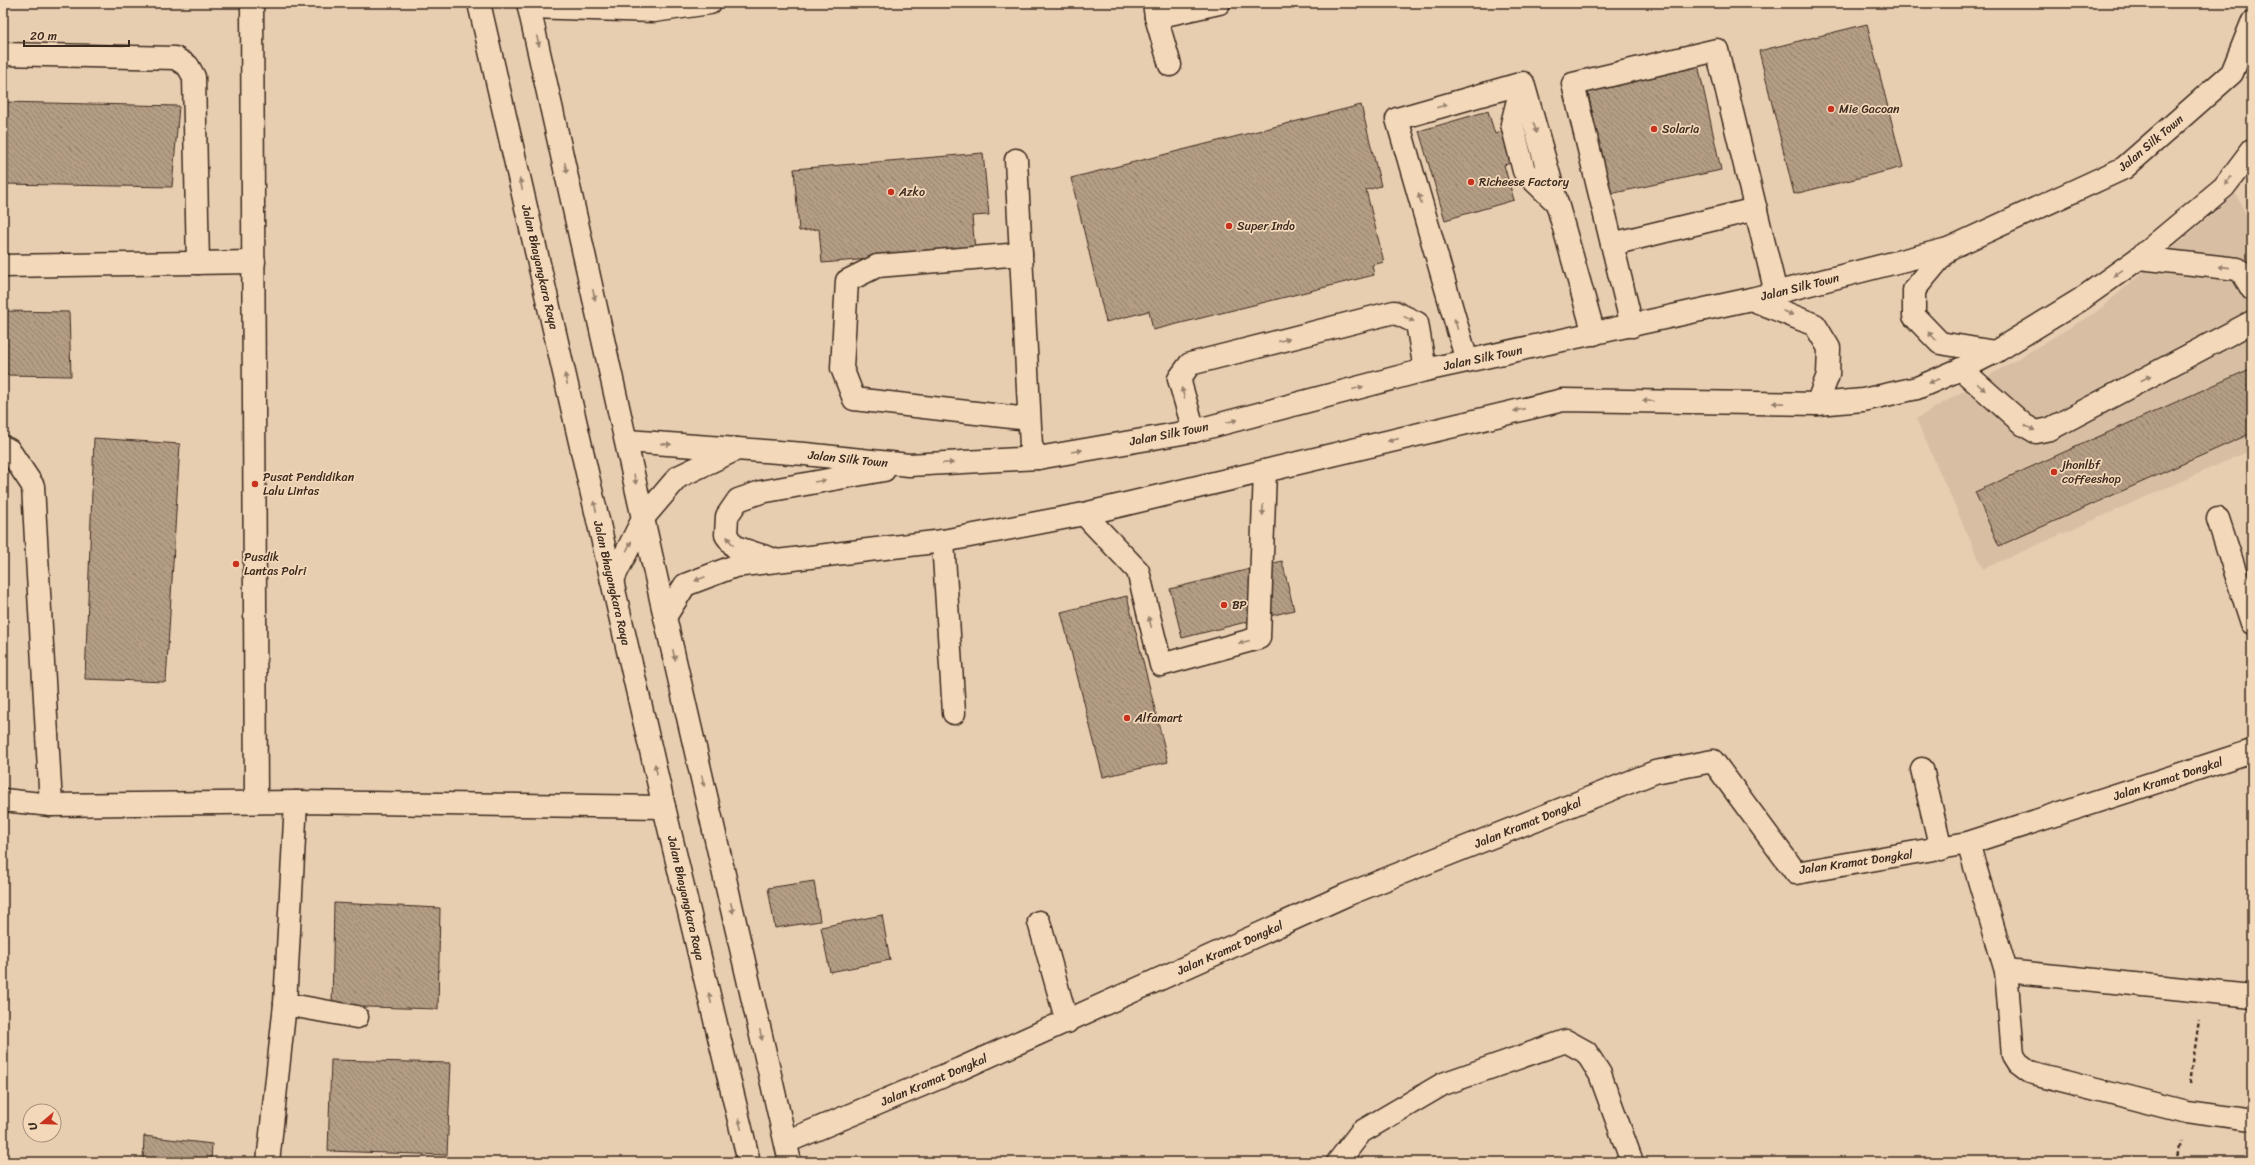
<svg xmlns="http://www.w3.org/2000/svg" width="2255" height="1165" viewBox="0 0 2255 1165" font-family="Sriracha,sans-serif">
<defs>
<pattern id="building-back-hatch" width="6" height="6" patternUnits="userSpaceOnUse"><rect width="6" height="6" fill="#b49d85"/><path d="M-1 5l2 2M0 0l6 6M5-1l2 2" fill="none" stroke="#94806c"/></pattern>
</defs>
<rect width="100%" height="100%" fill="#e8ceb1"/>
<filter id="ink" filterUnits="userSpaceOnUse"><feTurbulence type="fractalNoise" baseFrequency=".025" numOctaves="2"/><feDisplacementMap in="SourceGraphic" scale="8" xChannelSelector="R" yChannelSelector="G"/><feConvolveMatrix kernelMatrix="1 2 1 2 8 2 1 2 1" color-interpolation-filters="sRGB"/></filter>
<g filter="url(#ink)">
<path fill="#d8bfa4" d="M2236 194 2252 227V450L1983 569 1916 419 2096 312Z"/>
<g fill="url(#building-back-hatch)" stroke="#3b2a1e">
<path d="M1867 24 1903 167 1794 194 1759 51Z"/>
<path d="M1698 64 1721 170 1610 194 1587 88Z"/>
<path d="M3 102 179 106 172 187 3 184Z"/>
<path d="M1361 105 1381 186 1366 190 1384 262 1372 265 1374 275 1153 330 1149 311 1106 322 1071 178Z"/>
<path d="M1488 111 1495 134 1509 129 1518 161 1504 165 1514 200 1445 220 1419 131Z"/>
<path d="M983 153 989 215 972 216 975 250 822 263 819 229 799 231 794 169Z"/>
<path d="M3 311 69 312 71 376 3 375Z"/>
<path d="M2252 368V433L1999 546 1975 492Z"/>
<path d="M94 438 180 444 166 682 85 679Z"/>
<path d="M1282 561 1294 610 1182 638 1170 589Z"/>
<path d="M1127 596 1168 762 1103 777 1061 612Z"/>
<path d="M814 881 820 921 775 928 768 888Z"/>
<path d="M334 903 440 908 438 1009 332 1006Z"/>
<path d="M882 915 890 960 830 972 821 927Z"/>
<path d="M331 1060 451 1063 447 1155 328 1151Z"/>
<path d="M144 1136 212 1144 211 1162H143Z"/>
</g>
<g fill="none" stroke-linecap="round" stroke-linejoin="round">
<defs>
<g id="minor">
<path d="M252 3 256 802"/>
<path d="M1154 3 1156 17 1170 65"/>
<path d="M530 7 654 11 710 3"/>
<path d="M1156 17 1219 3"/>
<path d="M3 54 175 58 188 66 194 77 198 263"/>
<path d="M1522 84 1512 124 1524 171 1556 202"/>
<path d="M1016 160 1031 446 1038 458"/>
<path d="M1612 244 1756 209"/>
<path d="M1021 254 877 266 847 281 842 368 854 399 1029 419"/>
<path d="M2139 258 2238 269 2243 274 2252 289"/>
<path d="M3 266 254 262"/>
<path d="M1632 326 1573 84 1717 50 1776 293"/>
<path d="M1467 361 1397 119 1523 83 1594 334"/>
<path d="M1961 369 2024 425 2036 432 2050 429 2252 322"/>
<path d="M1194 431 1179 379 1190 364 1394 312 1417 323 1425 370"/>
<path d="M3 447 9 450 33 486 51 805"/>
<path d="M1084 514 1138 571 1161 665 1259 638 1265 471"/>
<path d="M2218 519 2252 623"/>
<path d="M943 541 954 713"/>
<path d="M1922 769 1941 849"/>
<path d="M3 800 51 805 296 802 664 807"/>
<path d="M296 802 285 1004 357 1017"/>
<path d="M1968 843 2006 971 2013 1055 2018 1063 2030 1072 2186 1112 2252 1121"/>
<path d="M1039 922 1067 1022"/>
<path d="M2006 971 2252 996"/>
<path d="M786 1142 960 1069 1346 895 1655 772 1713 761 1796 873 1968 843 2252 751"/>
<path d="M268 1162 285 1004"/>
<path d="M1338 1162 1361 1132 1443 1084 1566 1041 1586 1052 1600 1074 1632 1162"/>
</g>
<g id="major">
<path d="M479 3 664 807 749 1162"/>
<path d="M528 3 665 617 790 1162"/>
<path d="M1948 249 1914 290V316L1940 343 1995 352"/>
<path d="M1751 299 1815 325 1829 348 1828 375 1817 404"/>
<path d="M627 441 805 454 909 465 1038 458 1194 431 1425 370 1751 299 1948 249 2124 168 2232 73 2252 23"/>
<path d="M772 559 735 547 726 535 727 516 738 500 761 492 884 470"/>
<path d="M612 581 644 517 678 477 737 449"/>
<path d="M665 617 685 585 735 566 943 541 1084 514 1563 400 1817 404 1863 400 1917 388 1961 369 1995 352 2080 300 2139 258 2224 187 2252 150"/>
</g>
</defs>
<use href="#minor" stroke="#3b2a1e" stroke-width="25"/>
<use href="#major" stroke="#3b2a1e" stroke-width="25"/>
<g stroke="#3b2a1e" stroke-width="2.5" stroke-dasharray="4 3" stroke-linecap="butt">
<path d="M2190 1083 2199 1020"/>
<path d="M2177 1162 2181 1141"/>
</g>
<use href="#minor" stroke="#f3d8ba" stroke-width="22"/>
<use href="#major" stroke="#f3d8ba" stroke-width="22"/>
</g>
<defs><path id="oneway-solid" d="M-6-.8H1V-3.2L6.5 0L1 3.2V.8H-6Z"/></defs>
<g fill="#97816c">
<use href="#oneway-solid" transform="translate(538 41) rotate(77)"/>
<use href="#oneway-solid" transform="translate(1442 106) rotate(-16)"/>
<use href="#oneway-solid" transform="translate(1535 128) rotate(74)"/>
<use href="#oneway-solid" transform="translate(566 168) rotate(77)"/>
<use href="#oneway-solid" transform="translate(2228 181) rotate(127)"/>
<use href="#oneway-solid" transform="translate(521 184) rotate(-103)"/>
<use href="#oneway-solid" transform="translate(1420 199) rotate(-106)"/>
<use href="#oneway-solid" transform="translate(2224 267) rotate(-174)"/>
<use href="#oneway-solid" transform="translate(2118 273) rotate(145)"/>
<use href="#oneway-solid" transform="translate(594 295) rotate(77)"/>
<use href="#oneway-solid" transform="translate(1788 313) rotate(23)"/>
<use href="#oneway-solid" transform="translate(1409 319) rotate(26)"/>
<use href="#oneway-solid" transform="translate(1456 324) rotate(-106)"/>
<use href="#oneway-solid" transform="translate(1932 336) rotate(-134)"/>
<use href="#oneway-solid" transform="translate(1284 340) rotate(-14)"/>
<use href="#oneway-solid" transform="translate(2146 378) rotate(-28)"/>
<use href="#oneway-solid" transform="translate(566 379) rotate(-103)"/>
<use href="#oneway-solid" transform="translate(1934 381) rotate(158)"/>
<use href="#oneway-solid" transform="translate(1981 387) rotate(42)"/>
<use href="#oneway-solid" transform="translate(1358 388) rotate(-15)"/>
<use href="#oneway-solid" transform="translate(1183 393) rotate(-105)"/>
<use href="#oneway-solid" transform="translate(1648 401) rotate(-179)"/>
<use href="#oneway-solid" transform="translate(1778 403) rotate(-179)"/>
<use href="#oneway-solid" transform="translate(1519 410) rotate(167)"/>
<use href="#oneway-solid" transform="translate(1232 421) rotate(-15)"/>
<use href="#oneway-solid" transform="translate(2030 428) rotate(28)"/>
<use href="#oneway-solid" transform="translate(1393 440) rotate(167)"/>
<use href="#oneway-solid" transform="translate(666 444) rotate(4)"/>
<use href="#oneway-solid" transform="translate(1077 451) rotate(-10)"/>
<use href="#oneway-solid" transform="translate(948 463) rotate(-3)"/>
<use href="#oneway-solid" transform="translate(635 479) rotate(78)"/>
<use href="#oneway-solid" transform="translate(820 481) rotate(-10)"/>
<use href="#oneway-solid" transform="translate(595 506) rotate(-103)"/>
<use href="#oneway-solid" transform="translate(1263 510) rotate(92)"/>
<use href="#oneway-solid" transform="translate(730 541) rotate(-125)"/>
<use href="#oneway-solid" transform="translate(629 546) rotate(-63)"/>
<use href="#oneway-solid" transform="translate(700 579) rotate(159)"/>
<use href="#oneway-solid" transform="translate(1150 622) rotate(-104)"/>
<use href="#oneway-solid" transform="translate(1244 642) rotate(165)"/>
<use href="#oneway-solid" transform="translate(674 655) rotate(77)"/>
<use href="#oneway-solid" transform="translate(656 769) rotate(-103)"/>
<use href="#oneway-solid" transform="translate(703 781) rotate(77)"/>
<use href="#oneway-solid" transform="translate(732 908) rotate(77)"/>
<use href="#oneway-solid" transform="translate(710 998) rotate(-103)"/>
<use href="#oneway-solid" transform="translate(761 1035) rotate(77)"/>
<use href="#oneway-solid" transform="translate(740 1124) rotate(-103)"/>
</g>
</g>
<g fill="#c8321e" stroke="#f3d8ba" stroke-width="1.5">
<circle cx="1831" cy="109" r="4"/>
<circle cx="1654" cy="129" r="4"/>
<circle cx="1471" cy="182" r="4"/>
<circle cx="891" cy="192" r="4"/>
<circle cx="1229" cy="226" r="4"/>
<circle cx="2054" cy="472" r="4"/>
<circle cx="255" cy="484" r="4"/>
<circle cx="236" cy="564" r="4"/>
<circle cx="1224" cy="605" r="4"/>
<circle cx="1127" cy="718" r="4"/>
</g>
<g text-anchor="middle" stroke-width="3.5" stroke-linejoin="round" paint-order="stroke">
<g font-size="12" fill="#3b2a1e" stroke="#f3d8ba" text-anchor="start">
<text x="1839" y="113">Mie Gacoan</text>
<text x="1662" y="133">Solaria</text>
<text x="1479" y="186">Richeese Factory</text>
<text x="899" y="196">Azko</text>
<text x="1237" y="230">Super Indo</text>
<text x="2062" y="469">jhonlbf<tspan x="2062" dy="14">coffeeshop</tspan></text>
<text x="263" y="481">Pusat Pendidikan<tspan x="263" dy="14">Lalu Lintas</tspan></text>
<text x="244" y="561">Pusdik<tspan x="244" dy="14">Lantas Polri</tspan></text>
<text x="1232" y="609">BP</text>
<text x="1135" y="722">Alfamart</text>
</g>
<g font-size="12" fill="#3b2a1e" stroke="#f3d8ba">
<text transform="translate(2151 143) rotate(-40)" y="4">Jalan Silk Town</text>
<text transform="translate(540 267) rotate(77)" y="4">Jalan Bhayangkara Raya</text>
<text transform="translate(1800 287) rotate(-14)" y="4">Jalan Silk Town</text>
<text transform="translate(1483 358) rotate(-12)" y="4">Jalan Silk Town</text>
<text transform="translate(1169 434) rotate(-11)" y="4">Jalan Silk Town</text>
<text transform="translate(848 459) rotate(6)" y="4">Jalan Silk Town</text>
<text transform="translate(612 583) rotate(77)" y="4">Jalan Bhayangkara Raya</text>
<text transform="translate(2168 779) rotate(-18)" y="4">Jalan Kramat Dongkal</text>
<text transform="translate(1528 823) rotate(-22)" y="4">Jalan Kramat Dongkal</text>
<text transform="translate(1856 862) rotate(-8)" y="4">Jalan Kramat Dongkal</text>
<text transform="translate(686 898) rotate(77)" y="4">Jalan Bhayangkara Raya</text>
<text transform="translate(1230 948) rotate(-24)" y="4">Jalan Kramat Dongkal</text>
<text transform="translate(934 1080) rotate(-23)" y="4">Jalan Kramat Dongkal</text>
</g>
</g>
<rect width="2255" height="1165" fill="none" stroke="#f3d8ba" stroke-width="16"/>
<rect x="8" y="8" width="2239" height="1149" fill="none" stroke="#3b2a1e" stroke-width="1.5" filter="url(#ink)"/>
<g transform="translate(42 1123) rotate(251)"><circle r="19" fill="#f3d8ba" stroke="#a9927c"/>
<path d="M0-3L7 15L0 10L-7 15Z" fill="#c8321e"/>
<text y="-6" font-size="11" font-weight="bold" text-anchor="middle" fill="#3b2a1e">U</text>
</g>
<path d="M24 40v6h105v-6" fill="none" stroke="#3b2a1e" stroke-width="2"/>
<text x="30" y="40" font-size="12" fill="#3b2a1e" stroke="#f3d8ba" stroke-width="3" paint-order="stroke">20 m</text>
</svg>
